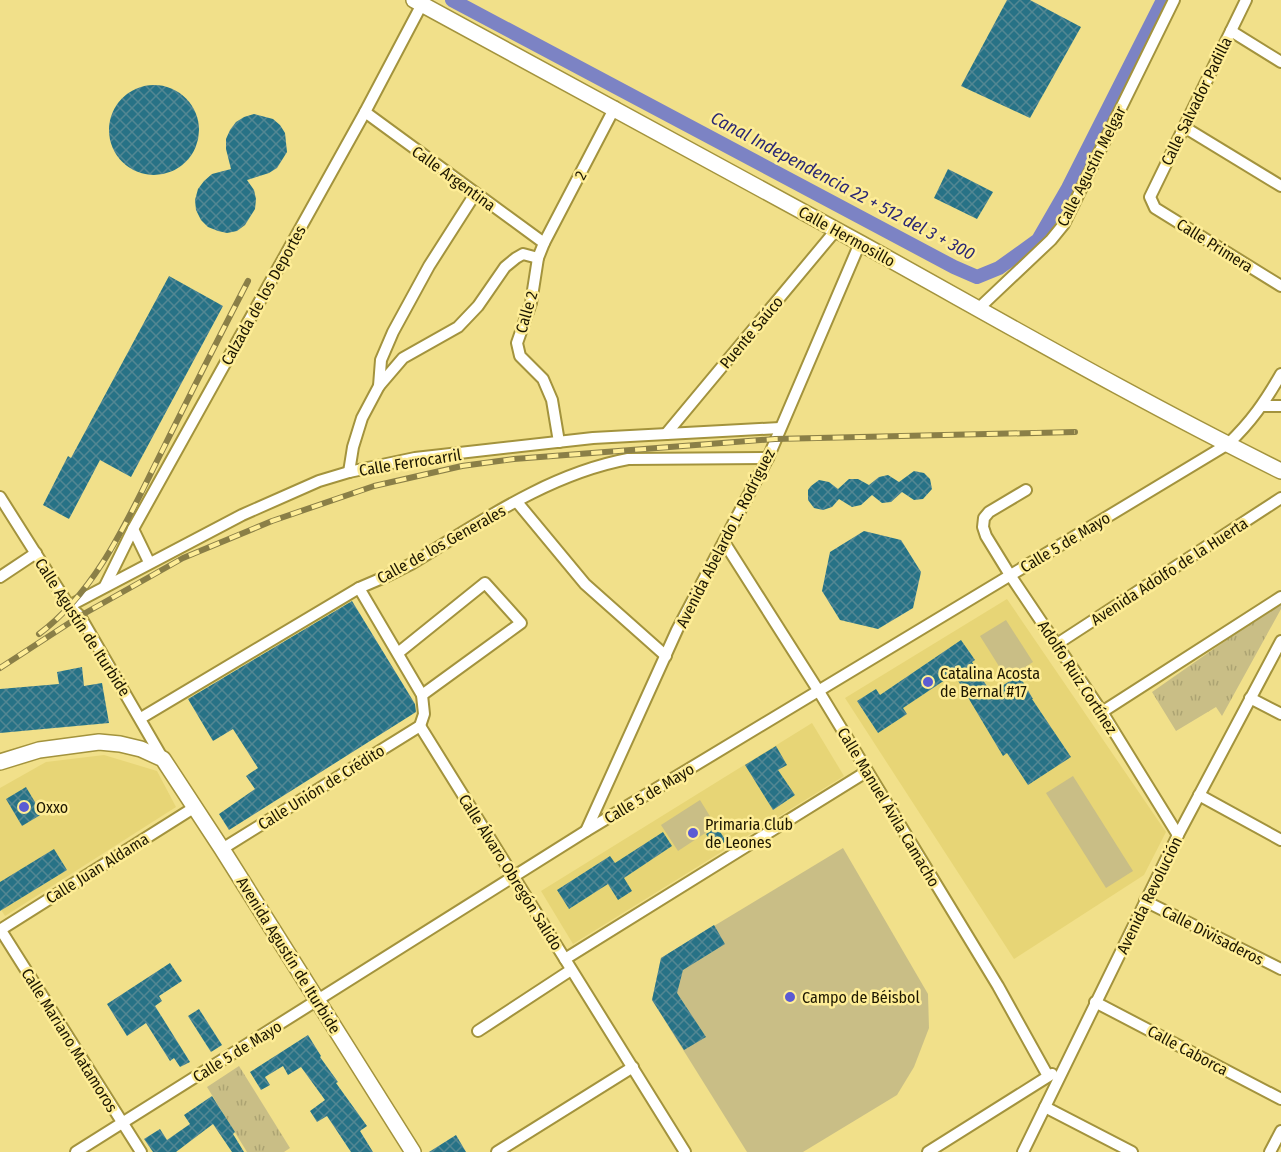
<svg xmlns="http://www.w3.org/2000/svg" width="1281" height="1152" viewBox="0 0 1281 1152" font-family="'Fira Sans Condensed',sans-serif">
<defs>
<pattern id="grass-tufts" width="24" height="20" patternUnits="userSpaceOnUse" patternTransform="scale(1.5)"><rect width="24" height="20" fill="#c9be86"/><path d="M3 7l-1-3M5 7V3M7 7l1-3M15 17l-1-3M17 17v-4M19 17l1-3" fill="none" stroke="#aca372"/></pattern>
<pattern id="building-cross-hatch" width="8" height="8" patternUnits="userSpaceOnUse" patternTransform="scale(1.5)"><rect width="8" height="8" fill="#277286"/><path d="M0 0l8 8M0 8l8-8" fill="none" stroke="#538793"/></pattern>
</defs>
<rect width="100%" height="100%" fill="#f1e08a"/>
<g fill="#e7d576">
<path d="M1007 599 1166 832 1144 875 1014 959 845 698Z"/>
<path d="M812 723 844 776 573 944 541 891Z"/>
<path d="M104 755 157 771 176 807 5 916 0 908V788L46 762Z"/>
</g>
<g fill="url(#grass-tufts)">
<path d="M1278 604 1281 605V609L1222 716 1216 707 1176 731 1152 692Z"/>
<path d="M239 1066 290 1148 284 1152H247L207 1087Z"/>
</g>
<g fill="#c9be86">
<path d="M1006 620 1033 662 1007 679 980 636Z"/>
<path d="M1073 776 1133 871 1106 888 1046 793Z"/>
<path d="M700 800 716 826 678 851 661 825Z"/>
<path d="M843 848 928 994 929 1028 914 1067 897 1095 803 1152H747L652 1000 661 958Z"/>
</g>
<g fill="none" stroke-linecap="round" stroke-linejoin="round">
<path stroke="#7c83c4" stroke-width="14" d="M452 0 954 267 977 277 999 268 1038 240 1068 188 1163 0"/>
</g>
<g fill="url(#building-cross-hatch)">
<path d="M1007 0H1030L1081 27 1030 118 961 86Z"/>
<circle cx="154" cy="130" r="45"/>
<path d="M254 114 273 119 280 125 285 133 287 152 277 168 269 173 247 180 254 190 256 199 255 209 245 225 237 231 227 233 218 231 208 227 201 220 196 210 195 200 198 189 204 181 212 174 231 169 226 149V139L230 130 236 122 244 117Z"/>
<path d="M948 169 993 192 977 219 934 198Z"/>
<path d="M169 276 223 306 131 477 100 460 69 519 43 505 68 456 71 458Z"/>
<path d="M914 471 924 473 930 479 932 489 923 499 914 500 902 492 891 502 882 503 872 495 861 505 852 507 839 499 832 507 823 510 814 508 808 500V490L811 486 819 480 829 482 838 489 849 479H858L869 485 879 477 888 475 899 482Z"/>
<path d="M864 531 901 540 921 572 913 608 878 629 840 620 822 591 830 552Z"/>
<path d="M352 601 415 704 416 712 229 830 219 814 255 789 246 776 258 768 233 729 213 741 188 699Z"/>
<path d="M961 640 975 660 972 662 991 693 1019 675 1033 699H1032L1071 757 1028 785 1007 753 1003 756 954 674 903 708 907 714 878 733 857 701 876 689 880 695Z"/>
<path d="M82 667 84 686 102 683 109 723 0 733V689L59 684 57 672Z"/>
<path d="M776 746 787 765 778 770 795 795 773 810 745 765Z"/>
<path d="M26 787 42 814 22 826 6 799Z"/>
<path d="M717 827 726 841 715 849 706 834Z"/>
<path d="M663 832 672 846 624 878 632 891 618 900 608 884 569 909 557 890 610 856 615 863Z"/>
<path d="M54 849 67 870 0 911V882Z"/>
<path d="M714 925 725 944 683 970 677 993 706 1037 684 1050 652 1000 661 958Z"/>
<path d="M170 963 182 981 159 996 162 1001 155 1006 190 1062 180 1067 174 1058 170 1061 146 1023 127 1036 107 1004Z"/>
<path d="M199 1009 222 1045 211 1052 188 1016Z"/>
<path d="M308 1035 321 1056 320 1057 338 1082 336 1083 367 1126 360 1131 373 1152H351L327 1116 317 1122 310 1111 325 1100 301 1067 288 1075 283 1066 265 1077 270 1085 261 1090 250 1072Z"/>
<path d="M212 1096 235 1132 233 1134 244 1152H232L213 1124 176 1152H153L144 1139 160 1129 167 1140 190 1124 184 1115Z"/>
<path d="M456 1135 466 1152H429Z"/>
</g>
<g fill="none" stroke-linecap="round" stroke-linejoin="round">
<defs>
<g id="street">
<path d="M1246 0 1150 197 1155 208 1281 286"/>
<path d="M1231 31 1281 62"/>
<path d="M365 112 544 243"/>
<path d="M1184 127 1281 186"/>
<path d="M978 309 1051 240 1064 224 1174 0"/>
<path d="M379 386 403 358 458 327 478 306 505 267 516 258 523 254 538 258"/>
<path d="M1263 406H1281"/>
<path d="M666 434 836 230"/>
<path d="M559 442 552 400 543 379 520 356 517 343 531 303 538 258 544 243 615 107"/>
<path d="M349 472 353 447 362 418 379 386 381 360 393 332 429 266 475 194"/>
<path d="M1026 490 989 512 984 518 983 527 986 536 1010 575 1102 712 1178 835"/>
<path d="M0 497 69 606 80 616 163 759"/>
<path d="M517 502 585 584 666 656"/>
<path d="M133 529 149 562"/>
<path d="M724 542 818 690 998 986 1048 1076"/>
<path d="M0 577 36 553"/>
<path d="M105 586 133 529 365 112 422 4"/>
<path d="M359 588 422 695 424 714 420 726"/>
<path d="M69 606 242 515 319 481 349 472 415 458 593 438 780 428"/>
<path d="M1057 644 1281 498"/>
<path d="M398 653 485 583 521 623 422 695"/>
<path d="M1250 698 1281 714"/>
<path d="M1102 712 1281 597"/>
<path d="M141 718 359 588 387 576 411 564C479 523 548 474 628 459L768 458"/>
<path d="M420 726 685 1152"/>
<path d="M1199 795 1281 840"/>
<path d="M586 831 677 630 768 458 860 243"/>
<path d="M222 849 420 726"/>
<path d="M1145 901 1281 969"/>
<path d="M0 929 141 1152"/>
<path d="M0 930 195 807"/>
<path d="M565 959 866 772"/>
<path d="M1095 1002 1281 1099"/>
<path d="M478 1031 571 970"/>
<path d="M1045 1107 1132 1152"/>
<path d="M76 1152 586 831 1228 444C1251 422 1265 402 1281 374"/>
<path d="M497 1152 633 1067"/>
<path d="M928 1152 1052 1074"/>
<path d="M1023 1152 1178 835 1281 641"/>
<path d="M1270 1152 1281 1131"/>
</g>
<g id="secondary">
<path d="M414 0C564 81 714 162 862 244 1001 321 1139 401 1281 471"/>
<path d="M0 762 39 750 99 742 120 744 141 749 163 759 222 849 413 1152"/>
</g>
</defs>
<use href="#street" stroke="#a3933d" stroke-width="14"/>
<use href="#secondary" stroke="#a3933d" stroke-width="18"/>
<use href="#street" stroke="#fff" stroke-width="10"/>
<use href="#secondary" stroke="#fff" stroke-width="15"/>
<defs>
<g id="rail">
<path d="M39 634C99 589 130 514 163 449 191 393 219 337 248 281"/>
<path d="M0 668 80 616 183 558 272 521 374 486 462 466 514 459 775 439 1075 432"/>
</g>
</defs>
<use href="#rail" stroke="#8a7f47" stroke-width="6"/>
<use href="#rail" stroke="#feed97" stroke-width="4" stroke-dasharray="11" stroke-linecap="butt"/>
</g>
<g fill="#5b5bd3" stroke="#feed97" stroke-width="2">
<circle cx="928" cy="682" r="6"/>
<circle cx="24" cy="807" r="6"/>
<circle cx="693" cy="833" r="6"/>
<circle cx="790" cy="997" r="6"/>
</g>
<g text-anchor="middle" stroke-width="5" stroke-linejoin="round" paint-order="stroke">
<g font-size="16" fill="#1d1700" stroke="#feed97">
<text transform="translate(1196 101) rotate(-64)" y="6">Calle Salvador Padilla</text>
<text transform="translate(1091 166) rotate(-63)" y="6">Calle Agustín Melgar</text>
<text transform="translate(580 175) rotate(-62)" y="6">2</text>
<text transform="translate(454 178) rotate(36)" y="6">Calle Argentina</text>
<text transform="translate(847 236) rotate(29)" y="6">Calle Hermosillo</text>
<text transform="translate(1215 245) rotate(32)" y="6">Calle Primera</text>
<text transform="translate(263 295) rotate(-61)" y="6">Calzada de los Deportes</text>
<text transform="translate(526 312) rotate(-74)" y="6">Calle 2</text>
<text transform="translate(751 332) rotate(-50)" y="6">Puente Saúco</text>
<text transform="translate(410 462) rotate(-9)" y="6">Calle Ferrocarril</text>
<text transform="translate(725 538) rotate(-63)" y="6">Avenida Abelardo L. Rodríguez</text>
<text transform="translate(1065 542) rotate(-31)" y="6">Calle 5 de Mayo</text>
<text transform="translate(441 544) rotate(-29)" y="6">Calle de los Generales</text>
<text transform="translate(1169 571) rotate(-33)" y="6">Avenida Adolfo de la Huerta</text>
<text transform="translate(83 627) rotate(57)" y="6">Calle Agustín de Iturbide</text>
<text transform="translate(1078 677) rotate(57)" y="6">Adolfo Ruiz Cortínez</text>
<text transform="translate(321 787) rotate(-32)" y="6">Calle Unión de Crédito</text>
<text transform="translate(649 793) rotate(-31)" y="6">Calle 5 de Mayo</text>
<text transform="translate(889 807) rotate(59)" y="6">Calle Manuel Ávila Camacho</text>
<text transform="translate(97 868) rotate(-32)" y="6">Calle Juan Aldama</text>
<text transform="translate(511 872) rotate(58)" y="6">Calle Álvaro Obregón Salido</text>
<text transform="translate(1149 895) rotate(-64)" y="6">Avenida Revolución</text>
<text transform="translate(1213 935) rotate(27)" y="6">Calle Divisaderos</text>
<text transform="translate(289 955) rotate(58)" y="6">Avenida Agustín de Iturbide</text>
<text transform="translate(70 1040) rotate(58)" y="6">Calle Mariano Matamoros</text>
<text transform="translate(1188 1050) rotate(28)" y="6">Calle Caborca</text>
<text transform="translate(237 1051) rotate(-32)" y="6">Calle 5 de Mayo</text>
</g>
<g font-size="16" fill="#1d1700" stroke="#feed97" text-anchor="start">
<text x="940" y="679">Catalina Acosta<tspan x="940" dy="18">de Bernal #17</tspan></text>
<text x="36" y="813">Oxxo</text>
<text x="705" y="830">Primaria Club<tspan x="705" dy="18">de Leones</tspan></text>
<text x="802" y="1003">Campo de Béisbol</text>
</g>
<g font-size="18" font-style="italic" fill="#2a2774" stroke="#feed97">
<text transform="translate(843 186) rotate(28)" y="6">Canal Independencia 22 + 512 del 3 + 300</text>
</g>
</g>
</svg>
